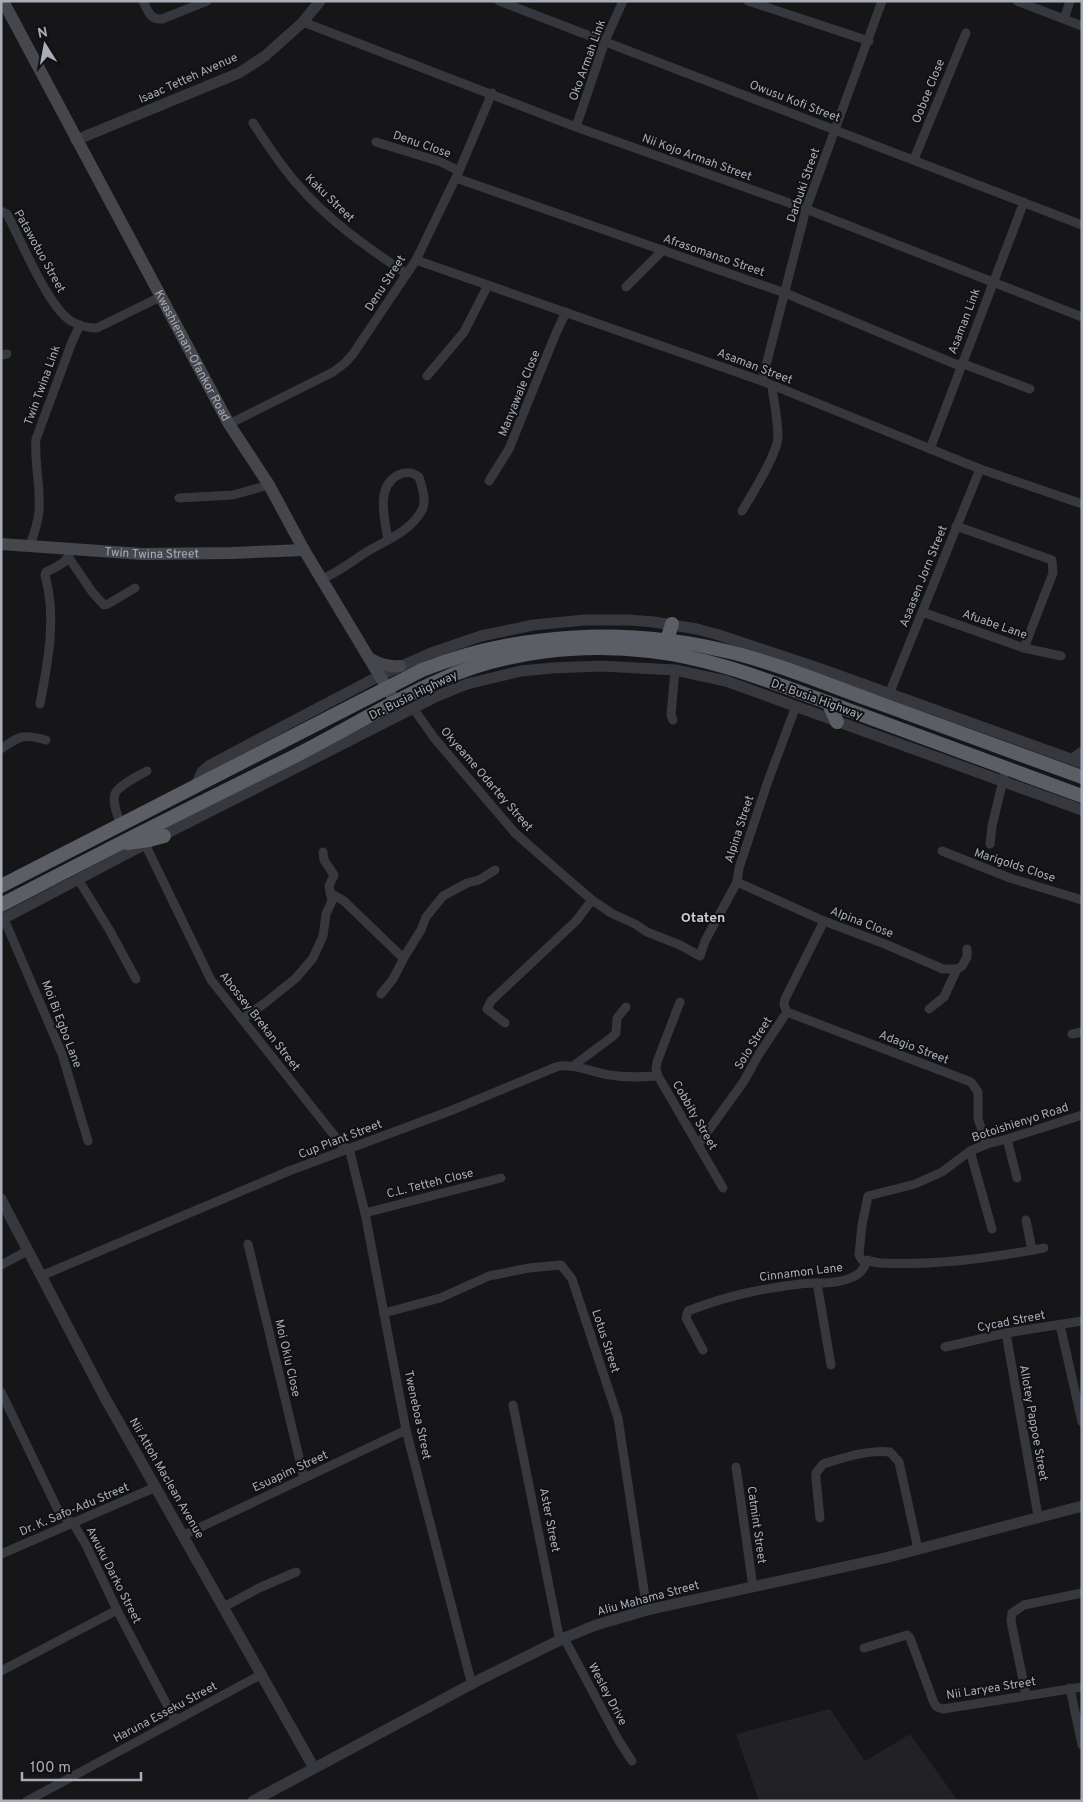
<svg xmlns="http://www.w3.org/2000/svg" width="1083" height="1802" viewBox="0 0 1083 1802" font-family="Overpass,sans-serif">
<rect width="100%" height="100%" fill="#161618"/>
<path fill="#222225" d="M830 1709 865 1761 910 1734 958 1801H759L736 1734Z"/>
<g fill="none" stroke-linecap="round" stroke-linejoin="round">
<g stroke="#37383d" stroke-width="9">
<path d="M143 1C148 11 150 20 162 19L207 1"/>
<path d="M499 1 1082 225"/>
<path d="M748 1 869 41"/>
<path d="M1017 1 1082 26"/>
<path d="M1064 19 1070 1"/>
<path d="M303 22 576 127 806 209 1082 317"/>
<path d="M253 123C267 144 281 166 298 185 329 221 368 248 407 274"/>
<path d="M576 127 605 41 623 1"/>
<path d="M376 142 441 162 459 171"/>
<path d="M914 159 966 33"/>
<path d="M456 178 785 293 960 366"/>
<path d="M1 211 7 214C21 240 48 307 71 321 79 326 88 328 97 328L160 297"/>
<path d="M416 260 762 381 980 469 1082 504"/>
<path d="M626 287 663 250"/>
<path d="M1 355 7 354"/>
<path d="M961 363 1030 389"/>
<path d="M427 376 464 332 488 285"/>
<path d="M762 381 806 209 882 1"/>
<path d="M229 424 333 372 345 363 353 354 416 260 459 171 492 93"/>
<path d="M930 449 1024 202"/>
<path d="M489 481 509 449 556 333 566 312"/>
<path d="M179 498 233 495 269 485"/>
<path d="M742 511C752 494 777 455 778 437 778 420 774 403 772 386"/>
<path d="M956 526 1052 560 1053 573 1024 648"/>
<path d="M30 545C34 534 38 523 39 511 41 487 34 463 36 439L72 342 80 325"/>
<path d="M69 558 93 593 104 605 108 604 135 588"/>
<path d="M322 579C339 572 352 561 368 551 387 540 411 531 422 510 427 501 422 487 419 477 412 472 406 471 398 475 375 487 385 520 388 540"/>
<path d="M922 612 1024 648 1061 656"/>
<path d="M889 694 980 469"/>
<path d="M40 704C48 661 57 618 45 575L46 572C58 566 68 563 71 549"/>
<path d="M413 708 435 739 515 833 556 869 592 900 611 913 635 924 647 932 680 945 700 956 705 941 737 882 739 868 768 781 796 706"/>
<path d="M673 720 671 715 675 670"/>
<path d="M1 749C20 735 24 734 46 740"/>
<path d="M1071 759 1082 751"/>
<path d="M121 825C118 817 112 803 115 794 117 787 139 775 147 771"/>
<path d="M145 844 211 980 345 1149"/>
<path d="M990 844 992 826 1004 776"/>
<path d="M942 851 1010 878 1082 900"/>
<path d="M78 879 110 931 136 979"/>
<path d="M737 882 824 921 885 944 943 969H957L962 966 967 957V949"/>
<path d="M330 893 344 901 400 955 403 956 406 954 421 930 426 917 443 896 467 883 479 880 495 870"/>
<path d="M4 919 62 1054 88 1141"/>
<path d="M381 994 393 979 406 954"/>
<path d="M680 1002 657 1062 656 1069 658 1076 723 1188"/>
<path d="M929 1009 944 997 957 969"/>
<path d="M787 1012 971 1082 978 1092V1119L987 1144"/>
<path d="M787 1012 784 1005 785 999 824 921"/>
<path d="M242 1019 265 1003 296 978 313 958 323 936 326 914 332 901 329 886 334 875 324 860 323 852"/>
<path d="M505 1023 487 1009 491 1001 576 921 592 900"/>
<path d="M1072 1034 1082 1032"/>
<path d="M573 1066 612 1037 616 1033 617 1018 626 1007"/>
<path d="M1007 1139 1017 1178"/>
<path d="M698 1145 744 1081 759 1054 787 1012"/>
<path d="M349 1148 365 1213 406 1430 472 1685"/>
<path d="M970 1151 992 1229"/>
<path d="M365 1213 501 1178"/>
<path d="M1026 1220 1032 1250"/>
<path d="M248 1244 304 1478"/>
<path d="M1044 1248C991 1258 935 1266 881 1263 875 1263 868 1260 862 1260L859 1255 862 1225 868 1196 915 1184 942 1172 970 1151 987 1144 1007 1139 1082 1115"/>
<path d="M1 1265 27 1251"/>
<path d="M41 1276 289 1171 450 1111 556 1067C572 1062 593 1073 610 1075 627 1078 642 1077 658 1076"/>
<path d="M817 1283 831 1365"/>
<path d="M384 1313 440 1298 489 1276 529 1268 561 1265 572 1279 618 1418 647 1610"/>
<path d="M1060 1325 1082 1422"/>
<path d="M1006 1333 1038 1516"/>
<path d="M945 1347 1006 1333 1082 1321"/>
<path d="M703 1350 686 1318 688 1311C726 1296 759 1289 800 1284 817 1282 836 1285 853 1277 861 1274 864 1267 868 1260"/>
<path d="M1 1392 57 1508 64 1517 73 1523 86 1545 117 1610 175 1720"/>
<path d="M513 1405 560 1641"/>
<path d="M736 1467 753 1587"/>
<path d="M820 1518 816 1479V1473L823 1464C843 1458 869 1449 890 1452L899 1462 918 1549"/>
<path d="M184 1535 406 1430"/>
<path d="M1 1554 156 1487"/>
<path d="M224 1607 259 1588 296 1572"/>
<path d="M564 1638 619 1741 632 1761"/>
<path d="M864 1648 907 1635 910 1638 934 1703 937 1707 943 1709 1082 1687"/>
<path d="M1 1671 117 1610"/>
<path d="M1070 1688 1082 1745"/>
<path d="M1026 1695 1011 1621 1012 1613 1024 1605 1082 1593"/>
<path d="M27 1801 262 1674"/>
</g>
<g stroke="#37383d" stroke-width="11">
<path d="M76 140 239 73 265 56 303 22 320 1"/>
<path d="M195 788 202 772 210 765 379 676 431 653 481 636 533 625 585 620H629L654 622 697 629 719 635 821 669 1082 763"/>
<path d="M1 920 130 852 435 697 467 684 521 671 552 668 601 666 675 670 726 681 1082 810"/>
<path d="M1 1199 104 1396 314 1768"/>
<path d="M253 1801 481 1679 564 1638 596 1625 647 1610 885 1558 1082 1506"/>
</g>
<g stroke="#45474d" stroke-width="12">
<path id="s1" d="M3 1 229 424 269 485 304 550 396 703"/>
<path id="s2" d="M1 544 142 554 232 553 304 550"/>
<path d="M369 658C380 664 387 667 400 666"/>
</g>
<g stroke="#5b5e65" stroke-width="14">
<path d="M667 640 672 624"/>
<path d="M829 704 837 722"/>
<path d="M127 843 149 840 164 836"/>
<path d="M1 886 422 670C519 632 628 627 730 652 779 664 828 685 876 702 945 727 1013 752 1082 777"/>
<path d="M1 905C98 854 195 805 293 757 342 732 389 703 438 681 503 651 580 643 650 651 720 659 780 686 846 709 924 738 1003 767 1082 796"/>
</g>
</g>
<g text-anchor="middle" stroke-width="4" stroke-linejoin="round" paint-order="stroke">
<g font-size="12" fill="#a8adb8" stroke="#111113">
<text transform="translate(587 60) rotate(-70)" y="4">Oko Armah Link</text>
<text transform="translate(188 78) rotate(-24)" y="4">Isaac Tetteh Avenue</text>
<text transform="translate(928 91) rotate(-68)" y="4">Ooboe Close</text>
<text transform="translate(795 101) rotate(21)" y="4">Owusu Kofi Street</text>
<text transform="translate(422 144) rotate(19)" y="4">Denu Close</text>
<text transform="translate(697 157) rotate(20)" y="4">Nii Kojo Armah Street</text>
<text transform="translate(803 185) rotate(-71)" y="4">Darbuki Street</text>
<text transform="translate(330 198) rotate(44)" y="4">Kaku Street</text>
<text transform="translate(40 251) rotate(61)" y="4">Patawotuo Street</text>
<text transform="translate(714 255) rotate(19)" y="4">Afrasomanso Street</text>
<text transform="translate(385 283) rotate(-57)" y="4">Denu Street</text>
<text transform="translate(964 321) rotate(-69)" y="4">Asaman Link</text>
<text dy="4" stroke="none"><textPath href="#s1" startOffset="402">Kwashieman-Ofankor Road</textPath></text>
<text transform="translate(755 366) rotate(21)" y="4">Asaman Street</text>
<text transform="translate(42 385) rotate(-70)" y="4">Twin Twina Link</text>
<text transform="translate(519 393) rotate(-68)" y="4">Manyawale Close</text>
<text dy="4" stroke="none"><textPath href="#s2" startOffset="151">Twin Twina Street</textPath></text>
<text transform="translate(923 576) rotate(-68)" y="4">Asaasen Jorn Street</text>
<text transform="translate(995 624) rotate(19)" y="4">Afuabe Lane</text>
<text transform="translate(413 695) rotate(-26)" y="4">Dr. Busia Highway</text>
<text transform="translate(817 699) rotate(20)" y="4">Dr. Busia Highway</text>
<text transform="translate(487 779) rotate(49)" y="4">Okyeame Odartey Street</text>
<text transform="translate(739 829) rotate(-72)" y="4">Alpina Street</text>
<text transform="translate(1015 865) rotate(18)" y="4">Marigolds Close</text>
<text transform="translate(862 922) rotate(21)" y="4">Alpina Close</text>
<text transform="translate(260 1021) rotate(52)" y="4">Abossey Brekan Street</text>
<text transform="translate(62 1024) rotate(69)" y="4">Moi Bi Egbo Lane</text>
<text transform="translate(753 1043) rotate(-58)" y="4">Solo Street</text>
<text transform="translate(914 1047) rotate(21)" y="4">Adagio Street</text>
<text transform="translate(695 1115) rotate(60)" y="4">Cobbity Street</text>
<text transform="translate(1020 1122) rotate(-18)" y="4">Botoishienyo Road</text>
<text transform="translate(340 1139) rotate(-21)" y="4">Cup Plant Street</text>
<text transform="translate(430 1183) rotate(-14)" y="4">C.L. Tetteh Close</text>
<text transform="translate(801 1272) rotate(-7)" y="4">Cinnamon Lane</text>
<text transform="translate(1011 1321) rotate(-11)" y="4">Cycad Street</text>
<text transform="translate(606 1341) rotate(72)" y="4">Lotus Street</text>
<text transform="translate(288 1358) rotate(77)" y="4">Moi Oklu Close</text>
<text transform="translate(418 1415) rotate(78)" y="4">Tweneboa Street</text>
<text transform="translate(1034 1423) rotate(80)" y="4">Allotey Pappoe Street</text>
<text transform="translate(290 1471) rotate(-25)" y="4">Esuapim Street</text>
<text transform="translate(167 1478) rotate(60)" y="4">Nii Attoh Maclean Avenue</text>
<text transform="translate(74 1509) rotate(-23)" y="4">Dr. K. Safo-Adu Street</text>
<text transform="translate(550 1520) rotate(79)" y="4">Aster Street</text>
<text transform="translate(757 1525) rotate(82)" y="4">Catmint Street</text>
<text transform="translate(114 1575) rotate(63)" y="4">Awuku Darko Street</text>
<text transform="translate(648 1598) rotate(-15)" y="4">Aliu Mahama Street</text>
<text transform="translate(991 1688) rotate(-9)" y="4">Nii Laryea Street</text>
<text transform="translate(608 1694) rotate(62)" y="4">Wesley Drive</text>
<text transform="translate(165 1712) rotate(-28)" y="4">Haruna Esseku Street</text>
</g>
<g font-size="14" font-weight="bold" fill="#c9ccd4" stroke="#111113">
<text x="703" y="922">Otaten</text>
</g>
</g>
<rect width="1083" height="1802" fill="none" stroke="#a8adb8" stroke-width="5"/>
<g transform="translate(45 45) rotate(349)" stroke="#111113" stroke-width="4" paint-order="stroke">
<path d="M0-4L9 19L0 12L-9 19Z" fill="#a8adb8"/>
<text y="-8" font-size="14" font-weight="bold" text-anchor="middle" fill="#a8adb8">N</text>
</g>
<path d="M22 1772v8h119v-8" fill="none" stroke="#a8adb8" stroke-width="2.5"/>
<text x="30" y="1772" font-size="15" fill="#a8adb8" stroke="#111113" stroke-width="4" paint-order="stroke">100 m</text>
</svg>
